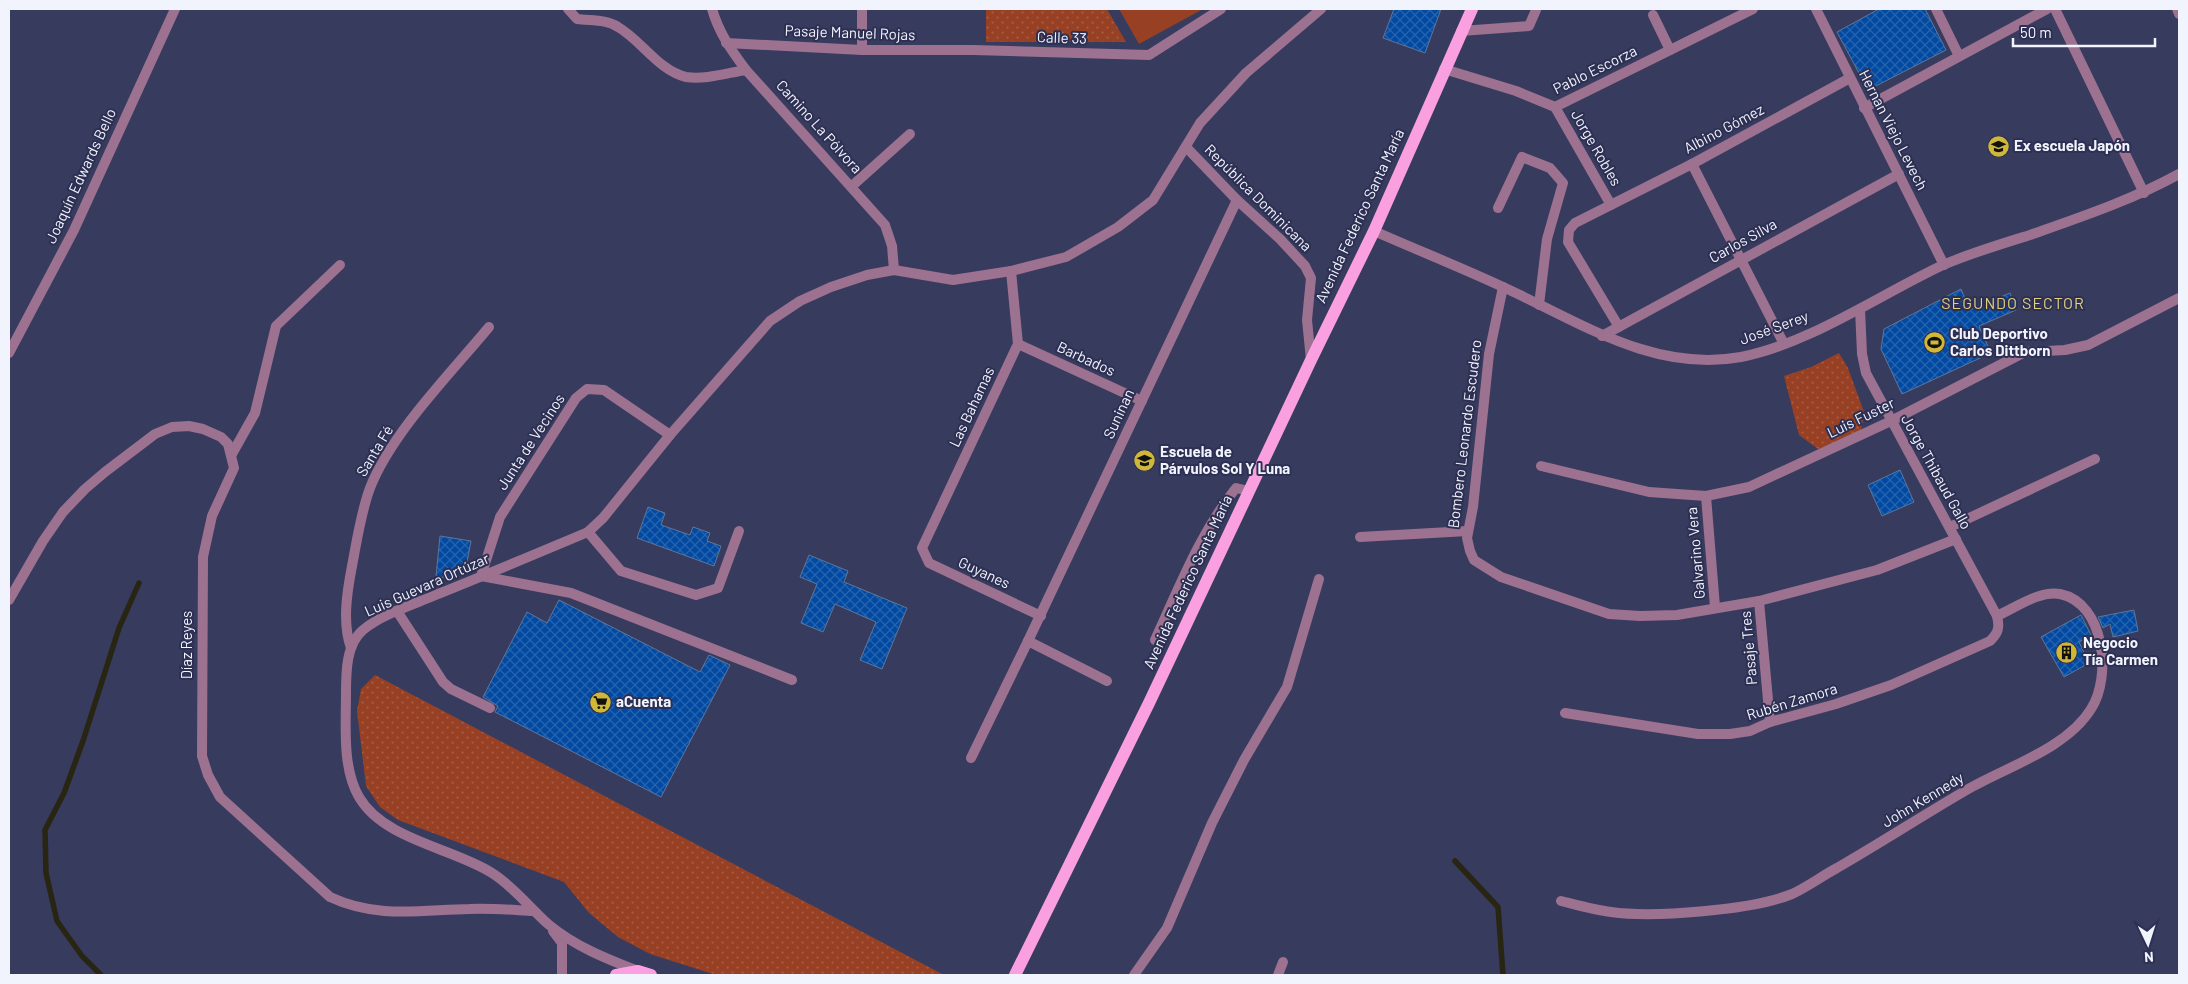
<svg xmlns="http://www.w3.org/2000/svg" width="2188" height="984" viewBox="0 0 2188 984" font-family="Barlow,sans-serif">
<defs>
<pattern id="grass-dots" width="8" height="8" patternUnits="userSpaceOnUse" patternTransform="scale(1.25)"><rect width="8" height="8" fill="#974024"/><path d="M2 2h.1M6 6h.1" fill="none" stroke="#a65c45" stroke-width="1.8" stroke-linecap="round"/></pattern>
<pattern id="building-cross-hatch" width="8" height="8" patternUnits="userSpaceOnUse" patternTransform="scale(1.25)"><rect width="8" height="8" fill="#0149a1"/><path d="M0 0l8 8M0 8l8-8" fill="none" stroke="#2664af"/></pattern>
</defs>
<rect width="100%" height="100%" fill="#373b5e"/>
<g fill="url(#grass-dots)">
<path d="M986 9H1107L1126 42H986Z"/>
<path d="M1839 353 1848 368 1864 412 1861 431 1834 449H1818L1799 435 1784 376 1811 367Z"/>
<path d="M375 675 944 975H716L650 954 618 937 589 913 564 882 398 820 380 807 366 786 357 711 361 689Z"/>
</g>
<path fill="#974024" d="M1119 9H1203L1139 44Z"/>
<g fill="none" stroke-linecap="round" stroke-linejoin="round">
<g stroke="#292513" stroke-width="5.5">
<path d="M1455 861 1498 907 1503 975"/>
<path d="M101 975 82 956 57 921 46 873 45 830 64 793 83 741 119 628 139 583"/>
</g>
</g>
<g fill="url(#building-cross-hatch)" stroke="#5f7699">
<path d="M1394 9H1441L1425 53 1383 38Z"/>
<path d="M1879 9H1925L1946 50 1868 90 1837 32Z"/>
<path d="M1961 289 1970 310 2010 293 2016 310 1979 326 1991 353 1902 394 1881 349 1884 329Z"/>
<path d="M1900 470 1914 502 1882 516 1868 485Z"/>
<path d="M648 507 665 513 661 525 690 535 693 527 710 533 707 541 721 546 714 566 637 538Z"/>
<path d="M440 536 471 541 465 573 454 570 452 579 436 576Z"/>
<path d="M809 555 848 571 844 582 907 608 882 669 860 660 876 622 835 604 823 632 801 623 817 584 800 577Z"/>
<path d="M559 600 700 672 709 655 730 665 661 797 495 712 498 706 483 697 527 612 547 623Z"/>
<path d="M2134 610 2138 631 2113 637 2110 624 2103 628 2098 617Z"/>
<path d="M2081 615 2091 635 2079 642 2089 663 2064 677 2041 637Z"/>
</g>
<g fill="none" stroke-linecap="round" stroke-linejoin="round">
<g stroke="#9d7190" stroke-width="10">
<path d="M1461 31 1529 26 1536 10"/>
<path d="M1498 208 1522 157 1550 168 1563 183 1547 239 1539 305"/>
<path d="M588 532 621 571 696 595 718 588 739 531"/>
<path d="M481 576 571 593 792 680"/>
<path d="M397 611 443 682 451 689 490 708"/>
<path d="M971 758 1028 641"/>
</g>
<g stroke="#9d7190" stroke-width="10">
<path d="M568 9 577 19C591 21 606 19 618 27 641 40 659 71 686 77 705 80 727 73 746 70"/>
<path d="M1816 9 1944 265"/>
<path d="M1936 9 1959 56"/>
<path d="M2055 9 2144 193"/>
<path d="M2177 9 2179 14"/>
<path d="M1653 15 1670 50"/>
<path d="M726 43 862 50H973L1149 55 1221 9"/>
<path d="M862 50V9"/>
<path d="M1444 69 1516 91 1555 107 1753 9"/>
<path d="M1555 107 1611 205"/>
<path d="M1864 108 2047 9"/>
<path d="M1186 147 1237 200 1280 239 1305 266 1311 278 1307 320 1311 360"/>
<path d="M1692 164 1784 344"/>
<path d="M852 186 910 134"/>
<path d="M1374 231C1417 250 1460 267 1503 287 1578 321 1653 373 1741 357 1811 343 1879 295 1943 265 1971 253 2001 244 2030 235 2081 217 2132 200 2179 174"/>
<path d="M894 270 953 280 1011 271 1066 257 1118 227 1153 200 1200 123 1246 73 1321 9"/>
<path d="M1011 271 1018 344 922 548 929 563 1041 616"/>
<path d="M1503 287 1489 354 1473 507 1467 538 1470 551 1474 560 1501 577 1609 614 1640 616 1677 615 1759 601 1877 570 1956 539"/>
<path d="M1619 327 1568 242 1569 230 1575 223 1692 164 1850 78"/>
<path d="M1602 336 1899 174"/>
<path d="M1018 344 1142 401"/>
<path d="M9 353 74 230 175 9"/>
<path d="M232 454 255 413 276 326 340 265"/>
<path d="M1541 466 1649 492 1706 496 1749 487 1891 421 2025 352 2065 350 2088 345 2179 298"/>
<path d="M1706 496 1715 607"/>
<path d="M1950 527 2095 459"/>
<path d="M1360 537 1468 531"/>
<path d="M481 576 500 517 576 398 587 389 604 390 670 435"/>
<path d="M9 600 43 541 63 512 85 489 105 472 155 434 172 427 189 426 203 429 221 437 228 444 234 468 212 516 203 557 202 756 208 775 220 797 330 897C377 919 420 910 469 909 491 908 513 910 534 911"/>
<path d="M1759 601 1770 722"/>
<path d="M1155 640C1179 588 1200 533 1236 488L1249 491"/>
<path d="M351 648C342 623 347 592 352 566 357 540 361 512 370 488 392 432 451 373 489 327"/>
<path d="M1107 681 1028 641 1237 200"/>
<path d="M1565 713 1698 734H1730L1750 731 1770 722 1836 704 1891 685 1990 641C1998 633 2000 628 1997 616L1866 373 1862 354 1860 309"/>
<path d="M1561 901C1577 905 1594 910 1611 912 1653 918 1753 910 1792 894 1807 887 1822 876 1837 868 1882 842 1925 814 1970 788 2009 766 2067 748 2091 709 2112 677 2105 603 2060 594 2040 590 2015 608 1997 616"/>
<path d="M1134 975 1167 928 1212 823 1244 760 1287 687 1319 579"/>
<path d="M1278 975 1283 962"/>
</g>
<g stroke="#9d7190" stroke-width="10">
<path d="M553 931 562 943V975"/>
<path d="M638 971C607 959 574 946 548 924 529 907 513 886 492 873 453 848 384 840 359 797 342 768 346 726 346 693 346 673 346 644 363 630 382 614 415 604 438 594 488 574 538 553 588 532L603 518 670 435 770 321 800 301 831 287 867 275 894 270 892 246 885 225 746 70C731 50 719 33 712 9"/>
</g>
<g stroke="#faa0e0" stroke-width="12">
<path d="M616 975 638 971 651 975"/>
<path d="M1015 975 1149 703 1311 360 1374 231 1472 9"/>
</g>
</g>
<defs>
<symbol id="school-disc" viewBox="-11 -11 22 22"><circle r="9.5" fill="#d0b836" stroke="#2d3053"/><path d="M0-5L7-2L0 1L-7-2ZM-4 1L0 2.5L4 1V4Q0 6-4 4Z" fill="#111"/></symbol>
<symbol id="stadium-disc" viewBox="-11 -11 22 22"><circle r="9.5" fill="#d0b836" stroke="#2d3053"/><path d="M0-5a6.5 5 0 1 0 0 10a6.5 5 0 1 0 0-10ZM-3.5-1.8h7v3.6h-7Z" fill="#111"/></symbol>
<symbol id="building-disc" viewBox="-11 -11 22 22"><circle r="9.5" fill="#d0b836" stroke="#2d3053"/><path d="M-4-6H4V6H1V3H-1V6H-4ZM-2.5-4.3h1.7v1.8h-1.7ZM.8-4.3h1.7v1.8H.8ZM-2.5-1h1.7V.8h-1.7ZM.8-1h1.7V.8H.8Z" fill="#111"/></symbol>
<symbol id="supermarket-disc" viewBox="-11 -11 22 22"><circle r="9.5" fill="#d0b836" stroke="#2d3053"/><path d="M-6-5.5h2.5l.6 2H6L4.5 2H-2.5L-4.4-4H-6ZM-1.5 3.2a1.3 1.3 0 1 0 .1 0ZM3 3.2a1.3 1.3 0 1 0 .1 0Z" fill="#111"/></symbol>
</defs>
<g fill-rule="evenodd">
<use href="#school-disc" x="1986" y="134" width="25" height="25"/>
<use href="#stadium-disc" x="1922" y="330" width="25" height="25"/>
<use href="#school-disc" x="1132" y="448" width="25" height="25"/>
<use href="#building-disc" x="2054" y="640" width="25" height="25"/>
<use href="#supermarket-disc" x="588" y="690" width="25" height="25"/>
</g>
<g text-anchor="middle" stroke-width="4" stroke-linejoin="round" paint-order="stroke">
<g font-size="15" fill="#f2f4fd" stroke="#2d3053">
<text transform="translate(850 33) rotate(2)" y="5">Pasaje Manuel Rojas</text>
<text transform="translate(1062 38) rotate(2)" y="5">Calle 33</text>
<text transform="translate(1595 70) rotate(-26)" y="5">Pablo Escorza</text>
<text transform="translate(819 127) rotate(48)" y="5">Camino La Pólvora</text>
<text transform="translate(1724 129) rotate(-28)" y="5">Albino Gómez</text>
<text transform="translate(1893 130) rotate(63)" y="5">Hernan Viejo Levech</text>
<text transform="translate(1596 148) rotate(60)" y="5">Jorge Robles</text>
<text transform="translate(81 176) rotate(-65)" y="5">Joaquín Edwards Bello</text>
<text transform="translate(1258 198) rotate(45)" y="5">República Dominicana</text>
<text transform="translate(1360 216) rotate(-65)" y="5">Avenida Federico Santa María</text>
<text transform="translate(1743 241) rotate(-29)" y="5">Carlos Silva</text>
<text transform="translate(1774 328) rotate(-20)" y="5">José Serey</text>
<text transform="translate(1086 359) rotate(25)" y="5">Barbados</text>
<text transform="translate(972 407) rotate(-65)" y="5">Las Bahamas</text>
<text transform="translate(1119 414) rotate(-65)" y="5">Suninan</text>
<text transform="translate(1861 418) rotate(-26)" y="5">Luis Fuster</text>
<text transform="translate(1465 434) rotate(-83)" y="5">Bombero Leonardo Escudero</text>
<text transform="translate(531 442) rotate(-57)" y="5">Junta de Vecinos</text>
<text transform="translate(375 451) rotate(-59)" y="5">Santa Fé</text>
<text transform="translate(1936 472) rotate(61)" y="5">Jorge Thibaud Gallo</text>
<text transform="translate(1696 553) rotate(-95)" y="5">Galvarino Vera</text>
<text transform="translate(984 573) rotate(25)" y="5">Guyanes</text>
<text transform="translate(1188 582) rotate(-65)" y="5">Avenida Federico Santa María</text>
<text transform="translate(427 585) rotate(-24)" y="5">Luis Guevara Ortúzar</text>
<text transform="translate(187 645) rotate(-90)" y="5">Díaz Reyes</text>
<text transform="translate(1749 648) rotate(-95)" y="5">Pasaje Tres</text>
<text transform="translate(1792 702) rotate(-17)" y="5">Rubén Zamora</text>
<text transform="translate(1923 800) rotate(-31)" y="5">John Kennedy</text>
</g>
<g font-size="15" font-weight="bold" fill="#f2f4fd" stroke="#2d3053" text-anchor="start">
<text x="2014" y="151">Ex escuela Japón</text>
<text x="1950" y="339">Club Deportivo<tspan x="1950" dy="17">Carlos Dittborn</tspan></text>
<text x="1160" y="457">Escuela de<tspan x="1160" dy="17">Párvulos Sol Y Luna</tspan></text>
<text x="2083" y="648">Negocio<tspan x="2083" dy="17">Tía Carmen</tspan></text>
<text x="616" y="707">aCuenta</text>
</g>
<g font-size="16" letter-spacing="1" fill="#e1d183" stroke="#2d3053">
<text x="2013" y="309">SEGUNDO SECTOR</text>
</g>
</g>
<rect width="2188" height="984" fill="none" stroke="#f2f4fd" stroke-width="20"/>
<g transform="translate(2148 944) rotate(176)" stroke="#2d3053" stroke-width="4" paint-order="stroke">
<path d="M0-4L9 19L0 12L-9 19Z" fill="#f2f4fd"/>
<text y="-8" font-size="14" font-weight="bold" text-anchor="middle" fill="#f2f4fd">N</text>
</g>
<path d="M2013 38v8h142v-8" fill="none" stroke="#f2f4fd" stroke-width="2.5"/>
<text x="2020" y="38" font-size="15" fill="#f2f4fd" stroke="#2d3053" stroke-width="4" paint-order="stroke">50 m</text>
</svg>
